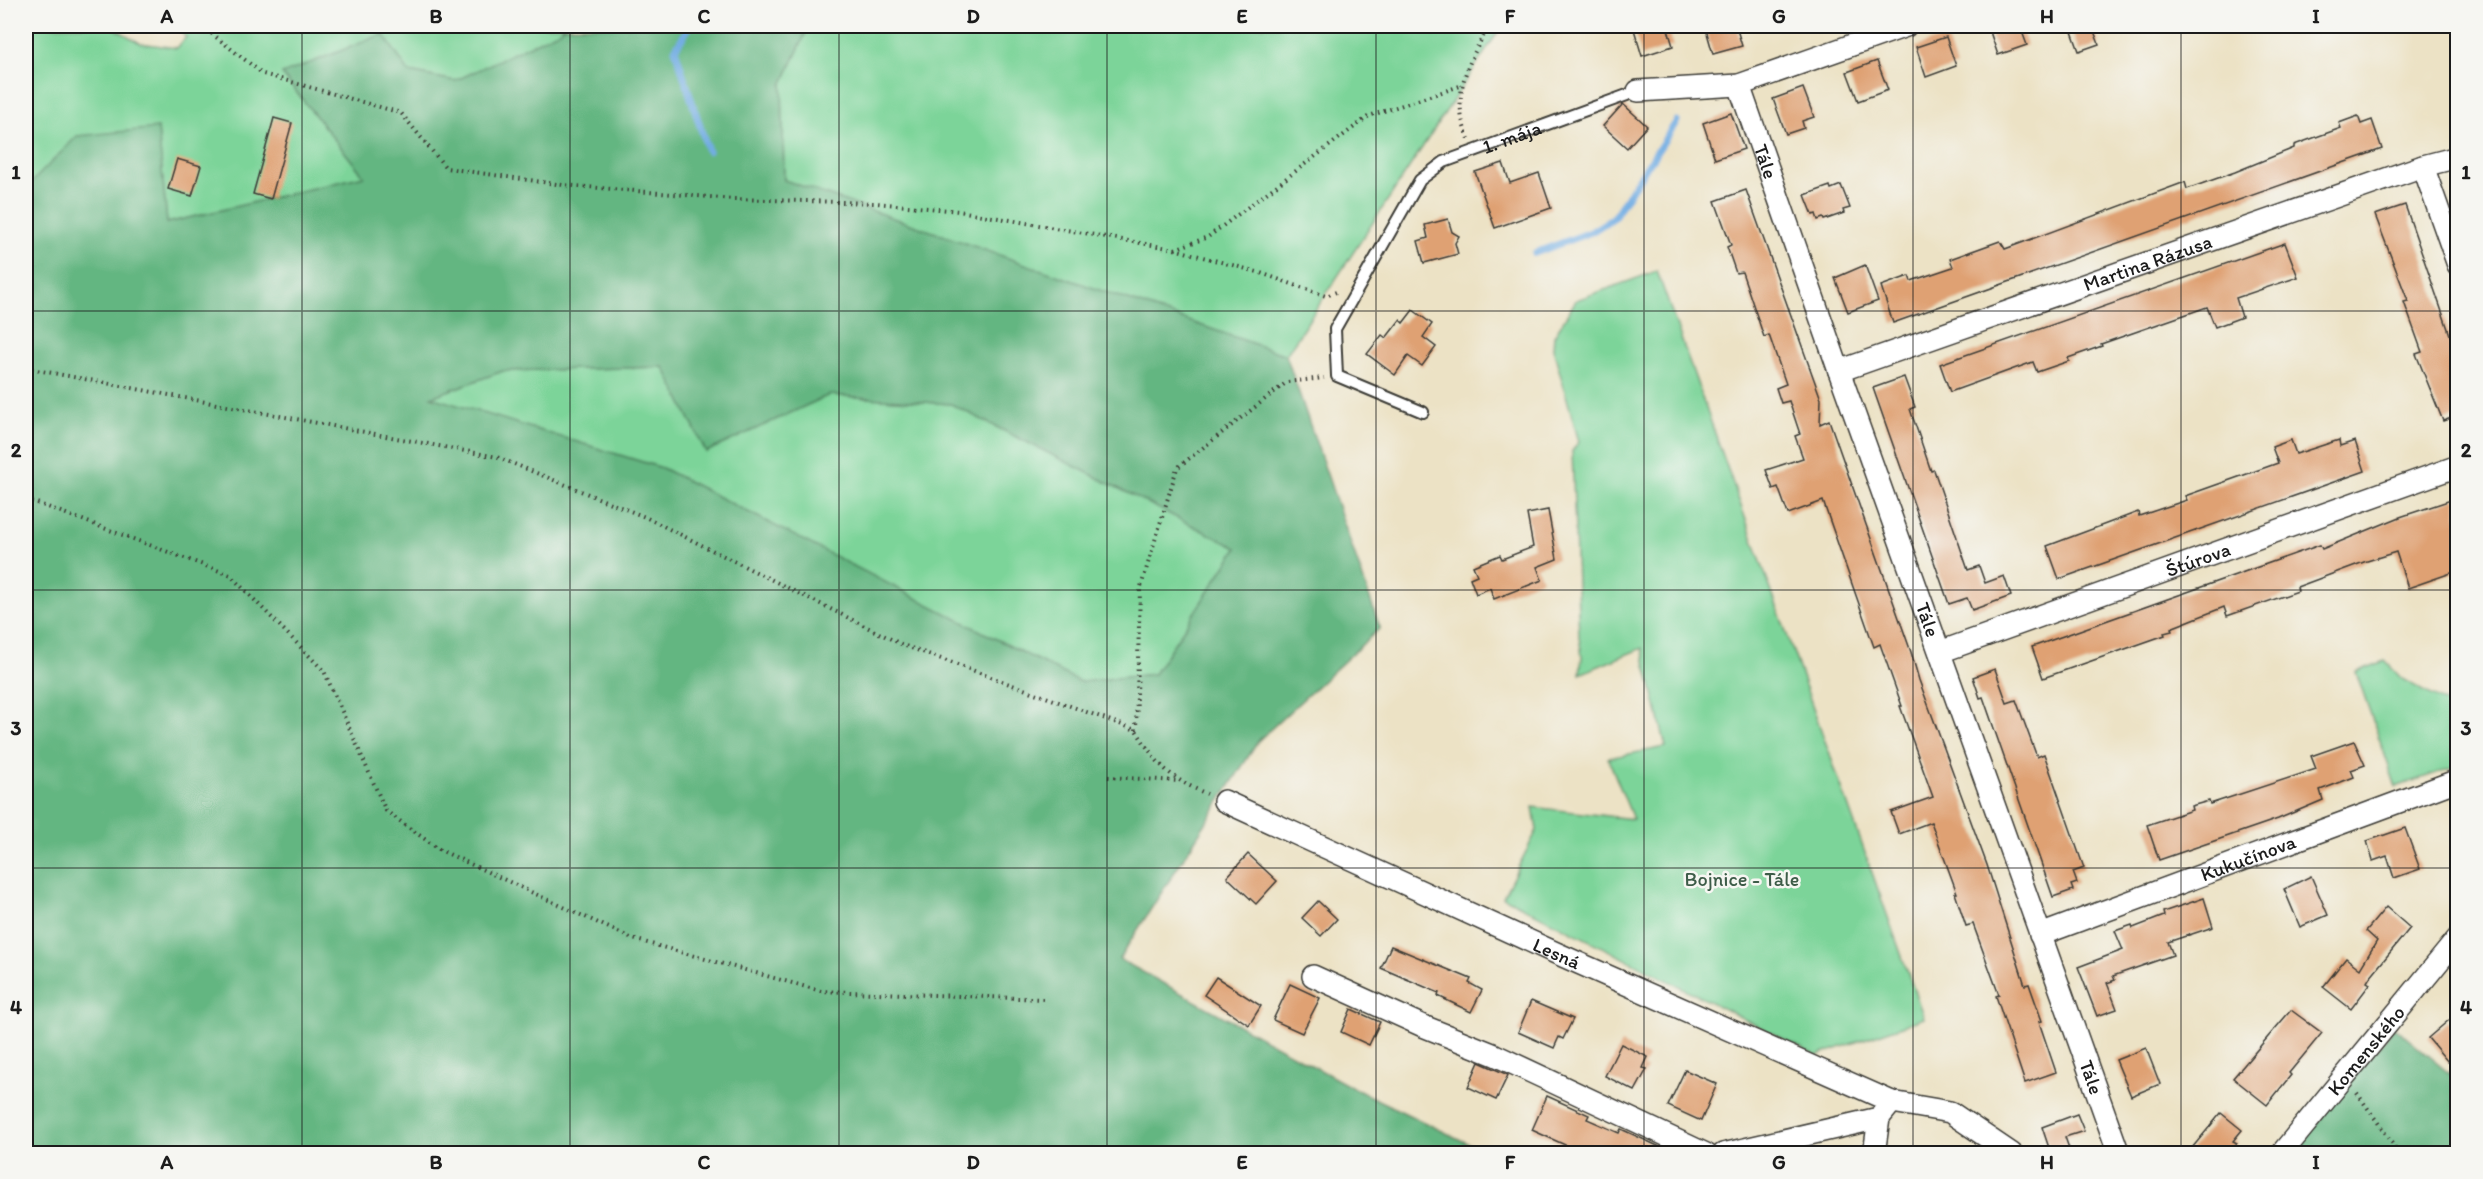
<svg xmlns="http://www.w3.org/2000/svg" width="2483" height="1179" viewBox="0 0 2483 1179" font-family="Itim,sans-serif">
<rect width="100%" height="100%" fill="#f6f6f2"/>
<filter id="ink" filterUnits="userSpaceOnUse"><feTurbulence type="fractalNoise" baseFrequency=".0167" numOctaves="2"/><feDisplacementMap in="SourceGraphic" scale="12" xChannelSelector="R" yChannelSelector="G"/><feConvolveMatrix kernelMatrix="1 2 1 2 8 2 1 2 1" color-interpolation-filters="sRGB"/></filter>
<filter id="wash" filterUnits="userSpaceOnUse"><feTurbulence type="fractalNoise" baseFrequency=".008" numOctaves="4" result="noise"/><feDisplacementMap in="SourceGraphic" scale="24" xChannelSelector="R" yChannelSelector="G"/><feGaussianBlur stdDeviation="1.35" result="paint"/><feColorMatrix in="noise" values="0 0 0 0 0 0 0 0 0 0 0 0 0 0 0 0 0 1.4 0 .05"/><feComposite in="paint" operator="in"/></filter>
<g filter="url(#wash)">
<rect width="100%" height="100%" fill="#ece2c5"/>
<g fill="#7bd499" stroke="#4c785a" stroke-width="1.5">
<path d="M26 26H111L140 43 177 48 186 37 174 26H564L560 31 455 81 409 72 282 74 364 176 167 223 158 128 26 188Z"/>
<path d="M809 26H1502L1286 355 784 180 782 85Z"/>
<path d="M1657 271 1924 1018 1817 1056 1503 897 1537 830 1533 807 1633 819 1608 758 1666 747 1642 648 1580 674 1582 656 1579 637 1572 451 1579 442 1553 348 1554 336 1576 300Z"/>
<path d="M664 367 706 452 829 395 951 404 1237 548 1154 674 1080 682 662 468 430 397 503 371Z"/>
<path d="M2385 661 2402 679 2457 709V766L2396 787 2356 672Z"/>
</g>
<g fill="#64b681" stroke="#40694e" stroke-width="1.5" fill-rule="evenodd">
<path d="M564 26H809L782 85 784 180 1286 355 1380 628 1259 740 1119 959 1353 1088 1488 1153 26 1154V188L77 136 158 128 167 223 364 176 282 74 383 34 409 72 455 81 560 31ZM664 367 706 452 829 395 951 404 1237 548 1154 674 1080 682 662 468 431 397 503 371Z"/>
<path d="M2394 1027 2457 1080V1153L2292 1154Z"/>
</g>
<g fill="none" stroke-linecap="round" stroke-linejoin="round">
<g stroke="#72ade3" stroke-width="7">
<path d="M690 26 675 49 708 151"/>
<path d="M1535 253 1591 232 1613 218 1677 121"/>
</g>
</g>
<g id="blocks">
<g fill="#dfa173">
<path d="M1633 26H1667L1673 46 1642 56Z"/>
<path d="M1705 26H1736L1742 46 1713 54Z"/>
<path d="M1988 26H2020L2027 45 1998 55Z"/>
<path d="M2070 26H2092L2099 44 2079 51Z"/>
<path d="M1946 37 1956 66 1926 77 1916 47Z"/>
<path d="M1877 61 1888 90 1858 101 1847 72Z"/>
<path d="M1803 88 1814 117 1802 121 1804 128 1786 134 1773 99Z"/>
<path d="M1623 104 1647 126 1627 148 1603 126Z"/>
<path d="M1731 113 1744 149 1715 159 1703 123Z"/>
<path d="M2358 116 2361 124 2372 120 2382 149 1893 323 1881 286 1909 276 1911 281 1953 267 1950 259 2000 241 2005 249 2185 182 2187 189 2235 172 2294 148V145L2341 128 2339 123Z"/>
<path d="M274 118 292 123 271 199 253 194Z"/>
<path d="M177 159 201 166 192 196 168 189Z"/>
<path d="M1503 163 1510 183 1539 173 1551 208 1495 228 1475 172Z"/>
<path d="M1841 185 1850 208 1843 210 1844 213 1824 220 1823 218 1818 220 1816 214 1813 215 1805 195 1830 186 1831 189Z"/>
<path d="M1746 190 1821 399 1820 424 1829 420 1911 652 1919 680 1987 865 2025 985 2029 984 2042 1021 2039 1022 2056 1072 2025 1083 1996 996 1999 995 1973 924 1966 926 1955 893H1957L1931 822 1899 834 1891 812 1933 797 1900 706H1902L1880 644 1874 647 1823 501 1788 514 1778 487 1773 489 1766 470 1803 458 1795 436 1800 434 1789 401 1781 403 1776 388 1786 384 1769 335 1764 337 1742 272 1736 273 1727 247 1731 245 1715 201Z"/>
<path d="M2405 205 2457 355V416L2443 421 2416 354 2422 352 2404 302 2408 301 2375 215Z"/>
<path d="M1448 219 1452 232 1459 236 1455 243 1458 254 1424 263 1418 241 1428 238 1425 225Z"/>
<path d="M2285 243 2298 277 2236 298 2242 317 2215 327 2207 307 2101 344 2102 346 2068 358 2069 361 2037 372 2033 362 1950 392 1940 364Z"/>
<path d="M1865 265 1878 301 1848 312 1835 278Z"/>
<path d="M1413 310 1432 324 1423 337 1436 347 1422 366 1408 356 1395 375 1367 354 1382 335 1386 338 1400 320 1403 323Z"/>
<path d="M1904 377 1915 407 1910 409 1931 471 1934 470 1968 570 1979 566 1985 583 2004 576 2011 596 1972 610 1967 598 1949 604 1873 388Z"/>
<path d="M2291 440 2296 454 2339 440 2340 446 2355 441 2365 471 2059 579 2047 546 2138 512 2139 516 2187 500 2185 496 2278 463 2272 447Z"/>
<path d="M2457 498V571L2408 588 2396 552 2364 562 2297 587 2298 591 2227 616 2224 607 2171 628 2172 631 2164 633 2165 635 2043 678 2032 647 2320 545 2322 549 2400 517Z"/>
<path d="M1548 510 1557 559 1537 567 1542 580 1494 599 1490 588 1476 594 1470 578 1477 575 1473 566 1500 555 1502 559 1533 547 1527 514Z"/>
<path d="M1995 669 2007 703 2016 700 2037 757 2044 754 2084 868 2073 872 2077 883 2071 885 2073 890 2053 897 1983 697 1980 698 1973 677Z"/>
<path d="M2354 741 2365 765 2351 770 2354 777 2320 790 2323 800 2278 819 2159 860 2147 825 2192 810 2191 806 2209 801 2210 804 2316 769 2311 756Z"/>
<path d="M2405 828 2420 869 2394 878 2387 856 2373 861 2367 841Z"/>
<path d="M1248 854 1277 881 1256 904 1227 877Z"/>
<path d="M2311 876 2328 915 2300 927 2284 889Z"/>
<path d="M2204 898 2213 927 2168 942 2173 955 2113 976 2115 980 2107 983 2117 1009 2097 1016 2078 967 2123 950 2115 931 2132 925 2133 928 2164 916 2163 912Z"/>
<path d="M1318 901 1337 919 1321 936 1302 918Z"/>
<path d="M2386 907 2410 928 2370 977 2367 982 2370 984 2351 1009 2323 987 2346 958 2360 969 2377 941 2366 931Z"/>
<path d="M1391 946 1471 979 1469 983 1482 990 1471 1012 1438 996 1439 993 1381 968Z"/>
<path d="M1216 977 1261 1006 1249 1025 1204 995Z"/>
<path d="M1290 984 1320 998 1302 1033 1273 1020Z"/>
<path d="M1531 1001 1573 1019 1563 1039 1559 1037 1554 1048 1518 1032Z"/>
<path d="M1351 1009 1380 1022 1369 1045 1341 1032Z"/>
<path d="M2291 1010 2322 1033 2289 1073 2291 1075 2267 1105 2233 1078Z"/>
<path d="M2449 1020 2457 1030V1054L2448 1062 2428 1038Z"/>
<path d="M1621 1044 1648 1057 1643 1068 1647 1069 1635 1091 1605 1076Z"/>
<path d="M2146 1048 2160 1084 2131 1096 2116 1060Z"/>
<path d="M1479 1062 1508 1075 1496 1100 1468 1087Z"/>
<path d="M1685 1070 1717 1084 1701 1121 1668 1106Z"/>
<path d="M1547 1096 1589 1115 1587 1119 1619 1133 1621 1129 1675 1154H1585L1532 1130Z"/>
<path d="M2221 1113 2242 1130 2233 1141 2237 1143 2229 1154H2187Z"/>
<path d="M2077 1114 2084 1131 2065 1137 2071 1154H2051L2042 1127Z"/>
</g>
</g>
</g>
<g filter="url(#ink)">
<use href="#blocks" fill-opacity="0" stroke="#3b3a35" stroke-width="1.5"/>
<g fill="none" stroke-linecap="round" stroke-linejoin="round">
<defs>
<g id="lane">
<path id="s1" d="M1423 412 1337 376 1335 329 1420 180 1444 162 1638 91"/>
</g>
<g id="street">
<path id="s2" d="M1739 85 1839 371 2119 1154"/>
<path d="M1638 91 1739 85 1906 26"/>
<path d="M2423 166 2458 265"/>
<path id="s3" d="M1839 371 2423 166 2458 157"/>
<path id="s4" d="M1940 652 2458 466"/>
<path id="s5" d="M1224 801 1556 953 1892 1102 1950 1112 2012 1154"/>
<path id="s6" d="M2040 935 2458 780"/>
<path d="M1313 976 1423 1026 1495 1055 1706 1154"/>
<path d="M1723 1154 1879 1118 1892 1102"/>
<path d="M1874 1154 1879 1118"/>
<path id="s7" d="M2281 1154 2458 938"/>
</g>
</defs>
<use href="#lane" stroke="#3b3a35" stroke-width="14"/>
<use href="#street" stroke="#3b3a35" stroke-width="24"/>
<g stroke="#3b3a35" stroke-width="4" stroke-dasharray="1.5 4.5" stroke-linecap="butt">
<path d="M202 26 263 74 401 113 446 168 563 185 734 199 876 203 959 211 1174 249 1261 273 1326 296 1339 291"/>
<path d="M1469 139C1449 98 1468 62 1489 26"/>
<path d="M1175 249 1208 237 1369 116 1460 86"/>
<path d="M26 368 497 457 645 517 903 645 1136 730C1158 766 1168 777 1207 794"/>
<path d="M26 499 230 575 324 671 386 811 440 850 633 939 821 991 1045 999"/>
<path d="M1136 730 1140 590 1177 468 1287 382 1324 378"/>
<path d="M1108 777 1178 781"/>
<path d="M2357 1093 2400 1154"/>
</g>
<use href="#lane" stroke="#fff" stroke-width="10"/>
<use href="#street" stroke="#fff" stroke-width="21"/>
</g>
</g>
<path fill="none" stroke="#1c1c1c" stroke-width="1.5" stroke-opacity="0.55" d="M302 26V1154M570 26V1154M839 26V1154M1107 26V1154M1376 26V1154M1644 26V1154M1913 26V1154M2181 26V1154M26 311H2458M26 590H2458M26 868H2458"/>
<g text-anchor="middle" stroke-width="5" stroke-linejoin="round" paint-order="stroke">
<g font-size="20" fill="#1c1c1c" stroke="#f6f6f2">
<text dy="7" stroke="none"><textPath href="#s1" startOffset="414">1. mája</textPath></text>
<text dy="7" stroke="none"><textPath href="#s2" startOffset="81">Tále</textPath></text>
<text dy="7" stroke="none"><textPath href="#s3" startOffset="327">Martina Rázusa</textPath></text>
<text dy="7" stroke="none"><textPath href="#s4" startOffset="274">Štúrova</textPath></text>
<text dy="7" stroke="none"><textPath href="#s2" startOffset="567">Tále</textPath></text>
<text dy="7" stroke="none"><textPath href="#s6" startOffset="222">Kukučínova</textPath></text>
<text dy="7" stroke="none"><textPath href="#s5" startOffset="366">Lesná</textPath></text>
<text dy="7" stroke="none"><textPath href="#s7" startOffset="134">Komenského</textPath></text>
<text dy="7" stroke="none"><textPath href="#s2" startOffset="1053">Tále</textPath></text>
</g>
<g font-size="20" fill="#3d5c48" stroke="#f6f6f2">
<text x="1742" y="886">Bojnice - Tále</text>
</g>
</g>
<rect width="2483" height="1179" fill="none" stroke="#f6f6f2" stroke-width="66"/>
<rect x="33" y="33" width="2417" height="1113" fill="none" stroke="#1c1c1c" stroke-width="2"/>
<g font-size="20" text-anchor="middle" font-weight="bold" fill="#1c1c1c">
<text x="167" y="23">A</text>
<text x="436" y="23">B</text>
<text x="704" y="23">C</text>
<text x="973" y="23">D</text>
<text x="1242" y="23">E</text>
<text x="1510" y="23">F</text>
<text x="1779" y="23">G</text>
<text x="2047" y="23">H</text>
<text x="2316" y="23">I</text>
<text x="16" y="179">1</text>
<text x="2466" y="179">1</text>
<text x="16" y="457">2</text>
<text x="2466" y="457">2</text>
<text x="16" y="735">3</text>
<text x="2466" y="735">3</text>
<text x="16" y="1014">4</text>
<text x="2466" y="1014">4</text>
<text x="167" y="1169">A</text>
<text x="436" y="1169">B</text>
<text x="704" y="1169">C</text>
<text x="973" y="1169">D</text>
<text x="1242" y="1169">E</text>
<text x="1510" y="1169">F</text>
<text x="1779" y="1169">G</text>
<text x="2047" y="1169">H</text>
<text x="2316" y="1169">I</text>
</g>
</svg>
